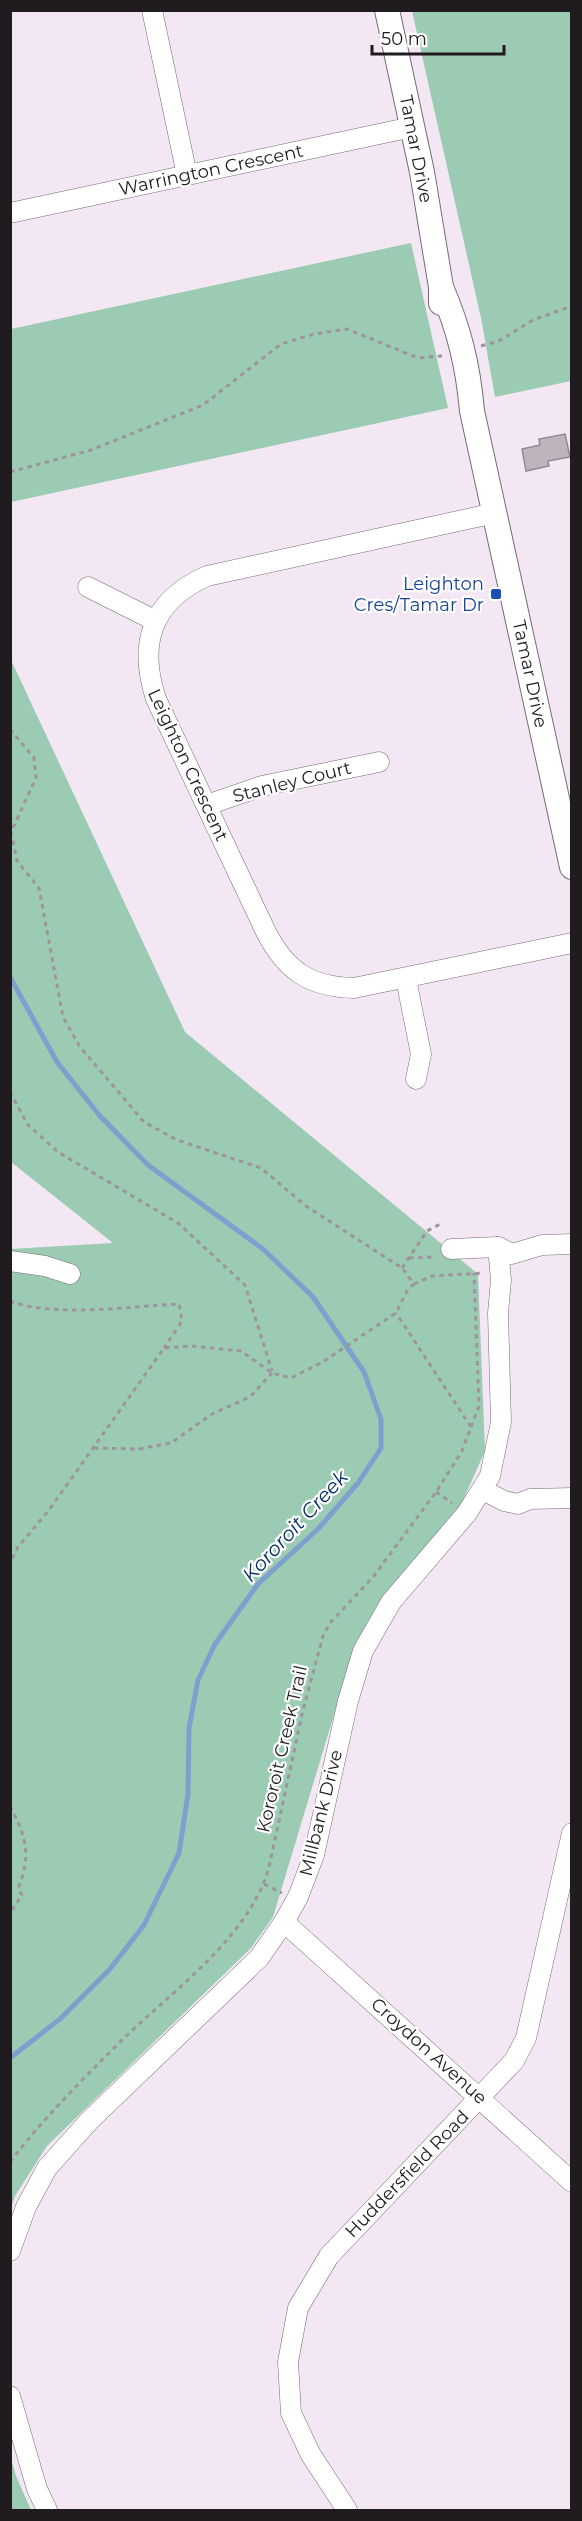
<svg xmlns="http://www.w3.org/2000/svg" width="582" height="2521" viewBox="0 0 582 2521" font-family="Montserrat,sans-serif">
<rect width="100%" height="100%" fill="#f4e7f4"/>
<g fill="#9bcbb2">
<path d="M412 11H571V381L495 397 481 318Z"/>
<path d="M411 243 448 408 11 502V329Z"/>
<path d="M11 660 185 1032 478 1274 485 1451 456 1516 346 1675 273 1917 251 1948 47 2146 15 2196 11 2208 10 1249 113 1243 11 1162Z"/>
<path d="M10 2455 16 2476 31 2510H11Z"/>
</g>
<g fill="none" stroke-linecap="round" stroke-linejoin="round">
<path stroke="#7ea0cf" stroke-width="5" d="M10 977 57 1062 100 1116 148 1165 263 1249 313 1297 364 1372 381 1419V1448L358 1483 318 1529 258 1584 215 1644 198 1680 189 1728 188 1794 179 1853 144 1925 110 1969 60 2019 10 2058"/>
</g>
<path fill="#bfb3be" stroke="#928792" stroke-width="1.5" d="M565 434 570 457 548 461 549 466 526 471 522 449 540 445 539 439Z"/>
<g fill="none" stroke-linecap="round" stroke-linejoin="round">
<defs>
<g id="minor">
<path d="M152 10 187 175"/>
<path d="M10 213 412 127"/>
<path d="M495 513 207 576C151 601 138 644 156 699L266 932C286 971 310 987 354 988L572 943"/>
<path d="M88 587 156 621"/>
<path d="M207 805 262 786 379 762"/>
<path d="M406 979 421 1054 416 1079"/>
<path d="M451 1249 498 1247 512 1254 542 1245 572 1244"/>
<path d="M10 1261 45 1266 70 1274"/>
<path d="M483 1490 504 1501 518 1504 530 1499 572 1498"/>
<path d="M284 1922 572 2182"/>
<path d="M10 2251 26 2207 47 2168 89 2121 259 1958 284 1922 298 1897 314 1855 348 1701 363 1651 391 1602 467 1513 490 1476 501 1422 498 1313 501 1280 498 1247"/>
<path d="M10 2396 37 2489 47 2510"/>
<path d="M347 2510 311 2455 291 2413 288 2362 298 2308 329 2256 514 2061 526 2038 572 1833"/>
</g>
<g id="tertiary">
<path d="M387 10 422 172 441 287V303"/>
<path d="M441 287C459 329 468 365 472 411L572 867"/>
</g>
</defs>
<use href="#minor" stroke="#766b76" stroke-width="21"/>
<use href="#tertiary" stroke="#766b76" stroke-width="26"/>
<g stroke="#9d949d" stroke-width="3" stroke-dasharray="4.5 4.5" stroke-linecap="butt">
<path d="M481 346 499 341 533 320 572 306"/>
<path d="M10 472 91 450 203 405 281 344 314 334 347 329 418 358 442 356"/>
<path d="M10 729 34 758 36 778 11 832 17 861 39 888 63 1017 80 1047 144 1122 177 1140 261 1168 306 1206 402 1268 414 1284 408 1289 396 1313 321 1363 291 1378 272 1373 241 1351 191 1346 164 1348 49 1510 18 1547 10 1563"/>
<path d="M10 1092 28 1125 58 1152 178 1223 245 1285 272 1371"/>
<path d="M409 1258 434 1257"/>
<path d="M402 1268 427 1231 442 1223"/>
<path d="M414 1284 432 1276 483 1273"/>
<path d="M10 1301C54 1318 132 1306 179 1304L182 1321 164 1348"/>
<path d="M471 1427 479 1406 474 1273"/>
<path d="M94 1448 139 1449 171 1443 212 1414 250 1397 272 1373"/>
<path d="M436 1492 452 1503"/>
<path d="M10 1806C27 1838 31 1855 18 1889L22 1895 10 1913"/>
<path d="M264 1884 282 1893"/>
<path d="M10 2162C42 2120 80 2082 118 2044 169 1993 249 1939 269 1867L303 1710 323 1636 330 1623 373 1577 436 1492 462 1451 471 1427 396 1313"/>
</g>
<use href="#minor" stroke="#fff" stroke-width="20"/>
<use href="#tertiary" stroke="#fff" stroke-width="24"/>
</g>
<rect fill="#1a4fb4" stroke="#fff" stroke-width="2" x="490" y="588" width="12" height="12" rx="3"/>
<g text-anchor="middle" stroke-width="4.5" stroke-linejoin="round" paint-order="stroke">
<g font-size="18" fill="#1f1b1f" stroke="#fff">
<text transform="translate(416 149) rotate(79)" y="6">Tamar Drive</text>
<text transform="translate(211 170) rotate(-12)" y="6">Warrington Crescent</text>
<text transform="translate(530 674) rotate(78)" y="6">Tamar Drive</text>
<text transform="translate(188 765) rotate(65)" y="6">Leighton Crescent</text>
<text transform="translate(292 782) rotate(-14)" y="6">Stanley Court</text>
<text transform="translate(282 1749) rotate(-77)" y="6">Kororoit Creek Trail</text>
<text transform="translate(321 1813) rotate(-76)" y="6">Millbank Drive</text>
<text transform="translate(429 2051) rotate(42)" y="6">Croydon Avenue</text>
<text transform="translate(407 2174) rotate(-46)" y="6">Huddersfield Road</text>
</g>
<g font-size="18" fill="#164399" stroke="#fff" text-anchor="end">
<text x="484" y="590">Leighton<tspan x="484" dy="21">Cres/Tamar Dr</tspan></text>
</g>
<g font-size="20" font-style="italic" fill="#002e66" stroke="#fff">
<text transform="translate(295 1526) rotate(-47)" y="7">Kororoit Creek</text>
</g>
</g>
<rect width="582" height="2521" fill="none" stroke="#1f1b1f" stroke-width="24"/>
<path d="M372 45v9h132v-9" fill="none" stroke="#1f1b1f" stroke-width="3"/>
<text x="381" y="45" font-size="18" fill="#1f1b1f" stroke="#ffffff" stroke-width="4.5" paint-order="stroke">50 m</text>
</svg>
